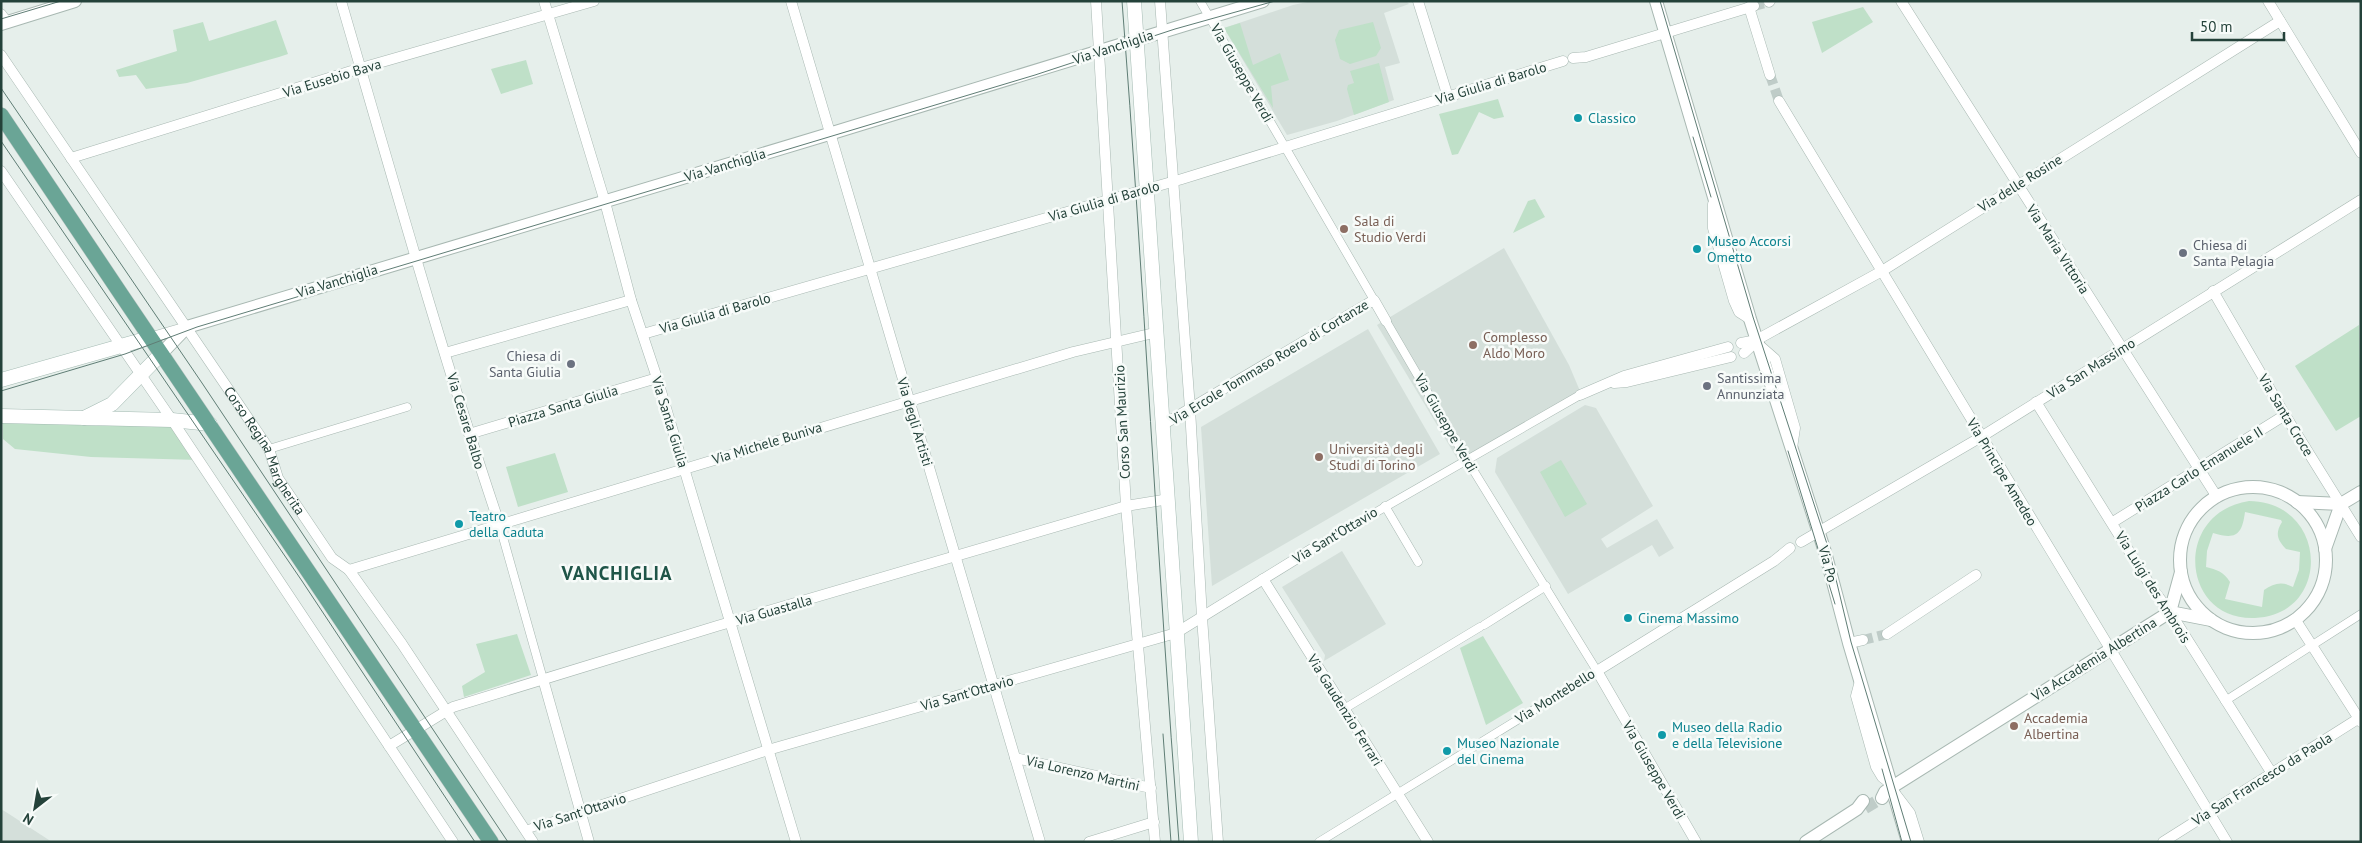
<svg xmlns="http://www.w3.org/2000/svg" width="2362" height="843" viewBox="0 0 2362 843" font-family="'PT Sans',sans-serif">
<rect width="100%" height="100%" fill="#e6efeb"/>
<g fill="#d4dfda">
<path d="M1312 1H1406L1409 4 1384 13 1400 63 1385 67 1394 100 1337 121 1287 135 1224 28 1293 5Z"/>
<path d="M1504 248 1569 365 1580 391 1458 460 1377 325Z"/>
<path d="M1368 329 1440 454 1212 586 1201 427Z"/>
<path d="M1585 405 1596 408 1653 506 1601 539 1607 548 1657 519 1674 548 1659 557 1652 545 1568 594 1495 472 1497 458Z"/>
<path d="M1342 551 1386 624 1324 661 1325 655 1282 587Z"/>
<path d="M1 809 9 814 52 842H1Z"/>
</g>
<g fill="#bfe0c8" fill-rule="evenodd">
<path d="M1863 7 1873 22 1822 53 1812 22Z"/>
<path d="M276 20 288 54 279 57 187 83 146 89 136 75 119 77 116 70 177 51 173 30 203 22 209 41Z"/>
<path d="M1373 22 1381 48 1376 56 1350 64 1340 59 1335 40 1339 30Z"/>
<path d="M1240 23 1253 65 1280 53 1289 80 1271 86 1273 108 1224 28Z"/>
<path d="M526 60 533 84 501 94 491 69Z"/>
<path d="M1379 63 1389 102 1354 115 1347 89 1348 85 1354 83 1350 71Z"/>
<path d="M1498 99 1504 117 1494 119 1479 112 1458 154 1452 155 1439 114Z"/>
<path d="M1535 199 1545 217 1513 233 1528 201Z"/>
<path d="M2359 325 2361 416 2336 431 2295 366Z"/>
<path d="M172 420 199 460 91 457 15 449 3 439V421L96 426Z"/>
<path d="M555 453 568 492 518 507 506 467Z"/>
<path d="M1561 460 1587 504 1565 517 1540 472Z"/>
<path d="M2249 501C2329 502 2332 615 2255 618 2181 621 2172 513 2249 501ZM2245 512 2281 520 2282 522C2275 533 2277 540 2286 549L2300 552 2299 570 2293 587C2282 581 2274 583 2264 590L2262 607 2225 599 2230 582C2223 571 2217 570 2206 567L2207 551 2213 533C2236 540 2242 535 2245 512Z"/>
<path d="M517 634 531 675 464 697 462 686 485 672 476 644Z"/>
<path d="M1483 636 1523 703 1486 725 1460 648Z"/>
</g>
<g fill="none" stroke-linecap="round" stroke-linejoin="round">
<g stroke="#bfccc8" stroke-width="10" stroke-dasharray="10 5" stroke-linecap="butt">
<path d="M1754 6 1769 2"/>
<path d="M1770 75 1779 101"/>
<path d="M1863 640 1887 634"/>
</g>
<path stroke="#bfccc8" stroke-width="12" stroke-dasharray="12 6" stroke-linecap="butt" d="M1865 808 1882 798"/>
<defs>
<g id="pedestrian">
<path d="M1200 1 1374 300"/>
<path d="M269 449 407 407"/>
<path d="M1385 506 1418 562"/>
<path d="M499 523 543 679"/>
<path d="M1312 549 1580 395"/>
<path d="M1484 625 1546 586"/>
<path d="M2225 701 2361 614"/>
<path d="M1344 709 1480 627"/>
<path d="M525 830 581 812"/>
<path d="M1319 842 1597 671 1467 460 1386 321"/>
</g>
<g id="minor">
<path d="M341 1C392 176 441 351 499 523"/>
<path d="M544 1 605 202 631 300 657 378 796 842"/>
<path d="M791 1 1040 842"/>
<path d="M1096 1 1126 506 1155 842"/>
<path d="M1160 1 1190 409 1202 617 1218 842"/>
<path d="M1418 1 1448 97"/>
<path d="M1901 1 2217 497"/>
<path d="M2268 1 2361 153"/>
<path d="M1769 2 1770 1"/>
<path d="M1749 7 1770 75"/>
<path d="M1 14 7 22"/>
<path id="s1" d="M1 55 269 449 278 478 332 558 349 570 402 644 533 842"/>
<path d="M1573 58 1586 57 1754 6"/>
<path d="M1779 101 2227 842"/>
<path d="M71 158 361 68 594 1"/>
<path d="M1 171 172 420 453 842"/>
<path d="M1713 204V228L1734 301 1739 312 1750 319"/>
<path d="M2213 291 2285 415 2361 537"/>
<path d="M643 334 1182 179 1563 61"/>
<path d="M149 338 187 327"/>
<path d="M1741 343 1757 340"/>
<path d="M1759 345 1775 359 1795 428 1792 448"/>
<path d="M445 353 631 300"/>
<path d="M1744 353 1760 338 1882 271 2280 21"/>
<path d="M1614 383 1627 382 1731 357"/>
<path d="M1580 395 1624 376 1728 347"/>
<path d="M2036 402 2152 588 2170 612 2271 772"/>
<path d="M1164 424 1374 300 1386 321"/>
<path d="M469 434 657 378"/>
<path d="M2113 522 2285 415"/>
<path d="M1801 542 1981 437 2361 200"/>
<path d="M349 570 1073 352 1158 332"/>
<path d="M1263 579 1428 842"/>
<path d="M2295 619 2361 722"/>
<path d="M1887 634 1976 575"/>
<path d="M1849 643 1863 640"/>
<path d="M543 679 589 842"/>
<path d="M1860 681 1856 696 1876 767 1882 777 1891 784"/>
<path d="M389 746 453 707 717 626 1126 506 1169 499"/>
<path d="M1015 758 1151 788"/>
<path d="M1894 792 1910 813 1919 842"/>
<path d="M581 812 768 750 1176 633 1312 549"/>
<path d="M1089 842 1154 822"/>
<path d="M1696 842 1597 671 1774 561 1790 548"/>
<path d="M2163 842 2361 717"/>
</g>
<g id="tertiary">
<path d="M1656 1 1750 319 1825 552 1849 643 1908 842"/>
<path d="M1 24 75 1"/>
<path d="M161 354 187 327 829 134 1263 1"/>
<circle cx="2253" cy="560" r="73"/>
<path d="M2297 502 2341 504"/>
<path d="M2325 549 2341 504 2361 492"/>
<path d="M2170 612 2211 620"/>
<path d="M1882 798 1885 792 1892 787 2170 612 2181 572"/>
<path d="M1806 842 1857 809 1863 801"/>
</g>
<g id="secondary">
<path d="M1134 1 1191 842"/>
<path d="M1 380 149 338"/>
<path d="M1 416 172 420 210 424"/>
<path d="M84 418 112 404 161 354"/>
</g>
<path id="primary" d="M1 115C163 358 327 599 491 842"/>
</defs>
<use href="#pedestrian" stroke="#a8b8b2" stroke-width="9"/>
<use href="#minor" stroke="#a8b8b2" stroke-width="11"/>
<use href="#tertiary" stroke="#a8b8b2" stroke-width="14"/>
<use href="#secondary" stroke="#a4bbb3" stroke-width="15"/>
<use href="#primary" stroke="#c2cac8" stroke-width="16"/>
<use href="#pedestrian" stroke="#fff" stroke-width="8"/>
<use href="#minor" stroke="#fff" stroke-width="10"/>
<use href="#tertiary" stroke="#fff" stroke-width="12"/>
<use href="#secondary" stroke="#fff" stroke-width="14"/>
<use href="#primary" stroke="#6aa596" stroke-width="15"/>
<g stroke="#5f7d75" stroke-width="1">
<path d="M1122 1C1144 281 1157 562 1179 842"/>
<path d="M1660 1 1753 317 1829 550 1851 642 1911 842"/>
<path d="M1 19 61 1"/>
<path d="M1 88 202 383 508 842"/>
<path d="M1693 137 1711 197"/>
<path d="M1 141 302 581 475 842"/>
<path d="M1 391 125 354 197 327 1035 75 1175 29 1275 1"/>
<path d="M1788 451 1835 604"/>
<path d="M1163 734 1171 842"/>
<path d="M1882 769 1902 842"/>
</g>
</g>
<g fill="#0f9aa8" stroke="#f7fbf9" stroke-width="2">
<circle cx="1578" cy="118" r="5"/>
<circle cx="1697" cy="249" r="5"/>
<circle cx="459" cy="524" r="5"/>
<circle cx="1628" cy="618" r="5"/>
<circle cx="1662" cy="735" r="5"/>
<circle cx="1447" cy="751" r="5"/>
</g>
<g fill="#8d6e63" stroke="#f7fbf9" stroke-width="2">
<circle cx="1344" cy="229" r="5"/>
<circle cx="1473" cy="345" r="5"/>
<circle cx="1319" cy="457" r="5"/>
<circle cx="2014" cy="726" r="5"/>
</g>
<g fill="#6b7280" stroke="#f7fbf9" stroke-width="2">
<circle cx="2183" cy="253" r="5"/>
<circle cx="571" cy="364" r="5"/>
<circle cx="1707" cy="386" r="5"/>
</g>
<g text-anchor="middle" stroke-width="5" stroke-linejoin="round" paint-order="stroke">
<g font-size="14" fill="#24423a" stroke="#f7fbf9">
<text transform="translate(1113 47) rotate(-18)" y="5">Via Vanchiglia</text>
<text transform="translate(1242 73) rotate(60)" y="5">Via Giuseppe Verdi</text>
<text transform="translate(332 78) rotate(-17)" y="5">Via Eusebio Bava</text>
<text transform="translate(1491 83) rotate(-17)" y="5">Via Giulia di Barolo</text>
<text transform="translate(725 165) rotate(-17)" y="5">Via Vanchiglia</text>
<text transform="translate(2020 183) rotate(-32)" y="5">Via delle Rosine</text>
<text transform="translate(1104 201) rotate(-16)" y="5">Via Giulia di Barolo</text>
<text transform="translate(2058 249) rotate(57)" y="5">Via Maria Vittoria</text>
<text transform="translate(337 281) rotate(-17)" y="5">Via Vanchiglia</text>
<text transform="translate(715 313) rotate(-16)" y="5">Via Giulia di Barolo</text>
<text transform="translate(1269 362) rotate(-31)" y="5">Via Ercole Tommaso Roero di Cortanze</text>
<text transform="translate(2091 368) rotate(-32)" y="5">Via San Massimo</text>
<text transform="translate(563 406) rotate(-17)" y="5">Piazza Santa Giulia</text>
<text transform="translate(2286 415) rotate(59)" y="5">Via Santa Croce</text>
<text transform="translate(466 421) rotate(73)" y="5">Via Cesare Balbo</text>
<text transform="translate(670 422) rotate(73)" y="5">Via Santa Giulia</text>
<text transform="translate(915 422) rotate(73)" y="5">Via degli Artisti</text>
<text transform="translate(1122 422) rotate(-93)" y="5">Corso San Maurizio</text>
<text transform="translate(1446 423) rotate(60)" y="5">Via Giuseppe Verdi</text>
<text transform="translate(767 443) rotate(-17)" y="5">Via Michele Buniva</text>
<text dy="5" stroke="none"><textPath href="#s1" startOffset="476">Corso Regina Margherita</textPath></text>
<text transform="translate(2199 469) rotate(-32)" y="5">Piazza Carlo Emanuele II</text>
<text transform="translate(2002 472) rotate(59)" y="5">Via Principe Amedeo</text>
<text transform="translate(1335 535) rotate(-31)" y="5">Via Sant'Ottavio</text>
<text transform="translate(1828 564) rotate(75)" y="5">Via Po</text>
<text transform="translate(2153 587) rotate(58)" y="5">Via Luigi des Ambrois</text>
<text transform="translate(774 610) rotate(-16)" y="5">Via Guastalla</text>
<text transform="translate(2094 659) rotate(-32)" y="5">Via Accademia Albertina</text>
<text transform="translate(967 693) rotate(-16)" y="5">Via Sant'Ottavio</text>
<text transform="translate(1555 696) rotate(-32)" y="5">Via Montebello</text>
<text transform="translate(1345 710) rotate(58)" y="5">Via Gaudenzio Ferrari</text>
<text transform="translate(1654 770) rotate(60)" y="5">Via Giuseppe Verdi</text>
<text transform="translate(1083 773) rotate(13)" y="5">Via Lorenzo Martini</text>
<text transform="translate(2262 779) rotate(-32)" y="5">Via San Francesco da Paola</text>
<text transform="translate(580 812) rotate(-18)" y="5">Via Sant'Ottavio</text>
</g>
<g font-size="14" fill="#0d838f" stroke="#f7fbf9" text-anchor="start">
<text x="1588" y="123">Classico</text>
<text x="1707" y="246">Museo Accorsi<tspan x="1707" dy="16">Ometto</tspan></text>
<text x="469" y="521">Teatro<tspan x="469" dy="16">della Caduta</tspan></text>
<text x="1638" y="623">Cinema Massimo</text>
<text x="1672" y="732">Museo della Radio<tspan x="1672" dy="16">e della Televisione</tspan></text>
<text x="1457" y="748">Museo Nazionale<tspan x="1457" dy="16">del Cinema</tspan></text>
</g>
<g font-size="14" fill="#785e54" stroke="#f7fbf9" text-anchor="start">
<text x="1354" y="226">Sala di<tspan x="1354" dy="16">Studio Verdi</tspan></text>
<text x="1483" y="342">Complesso<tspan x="1483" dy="16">Aldo Moro</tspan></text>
<text x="1329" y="454">Università degli<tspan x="1329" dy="16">Studi di Torino</tspan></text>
<text x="2024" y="723">Accademia<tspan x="2024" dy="16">Albertina</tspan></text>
</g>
<g font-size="14" fill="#5b616d" stroke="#f7fbf9" text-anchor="start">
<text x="2193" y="250">Chiesa di<tspan x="2193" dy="16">Santa Pelagia</tspan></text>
<text x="561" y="361" text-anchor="end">Chiesa di<tspan x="561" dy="16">Santa Giulia</tspan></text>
<text x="1717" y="383">Santissima<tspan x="1717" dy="16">Annunziata</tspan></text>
</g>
<g font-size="19" font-weight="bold" letter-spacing="1" fill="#1f5548" stroke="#f7fbf9">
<text x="617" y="580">VANCHIGLIA</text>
</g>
</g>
<rect width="2362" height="843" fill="none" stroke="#24423a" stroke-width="5"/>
<g transform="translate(35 808) rotate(211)" stroke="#f7fbf9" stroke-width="4" paint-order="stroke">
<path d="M0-4L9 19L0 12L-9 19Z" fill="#24423a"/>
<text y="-8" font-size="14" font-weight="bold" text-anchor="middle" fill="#24423a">N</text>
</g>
<path d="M2192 32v8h92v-8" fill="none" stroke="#24423a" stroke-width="2.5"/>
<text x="2200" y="32" font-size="15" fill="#24423a" stroke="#f7fbf9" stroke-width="4" paint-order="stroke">50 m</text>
</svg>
